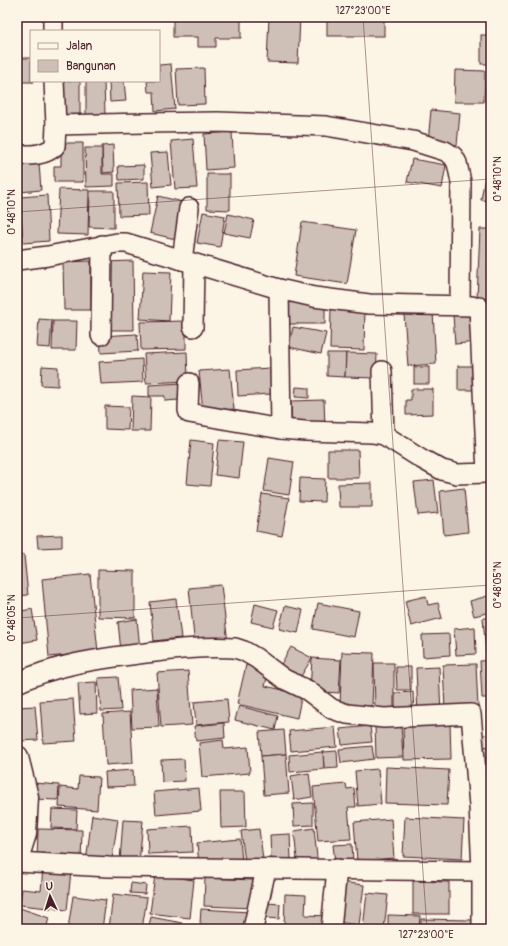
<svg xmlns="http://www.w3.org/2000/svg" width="508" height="946" viewBox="0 0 508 946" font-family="Pangolin,sans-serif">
<rect width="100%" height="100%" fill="#fcf5e5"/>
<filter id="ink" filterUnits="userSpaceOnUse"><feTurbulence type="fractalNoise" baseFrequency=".025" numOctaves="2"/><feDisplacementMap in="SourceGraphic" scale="8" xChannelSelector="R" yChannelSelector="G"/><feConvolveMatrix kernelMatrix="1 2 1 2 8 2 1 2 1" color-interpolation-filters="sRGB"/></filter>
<g filter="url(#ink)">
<path fill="#e2d5ca" stroke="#967a7a" d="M491 734V929L482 735Z"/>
<g fill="#cfc0b7" stroke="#4a1f2b">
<rect x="17" y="17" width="4" height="9"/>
<path d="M173 17H241V38H216V47H198V37H173Z"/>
<path d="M269 17H300L298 63 267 62Z"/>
<rect x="327" y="17" width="57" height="19"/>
<rect x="481" y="35" width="10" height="29"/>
<path d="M17 58H31V81L34 82H17Z"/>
<path d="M171 64 175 109 155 111 154 92H148L147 81H159V65Z"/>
<path d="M204 68 205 104 178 105 176 69Z"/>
<path d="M455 70 485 71 484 102H454Z"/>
<path d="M60 81H80V115H61Z"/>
<path d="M86 81H104L105 115H86Z"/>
<path d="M124 81 126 101 110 102 109 82Z"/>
<path d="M431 110 460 113 457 145 428 142Z"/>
<path d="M232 132 234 168 206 170 204 134Z"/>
<path d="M193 139 197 188 175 189 171 141Z"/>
<path d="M61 143H83V182H54V166H61Z"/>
<path d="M113 145 114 172 103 173 102 146Z"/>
<path d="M85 148H102V174H114V186L86 187Z"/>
<path d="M168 152 171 185 153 187 150 153Z"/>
<path d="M412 159 446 165 442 188 407 182Z"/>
<path d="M488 159 491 160V201L481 200Z"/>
<path d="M39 163 41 190 20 192 18 165Z"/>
<path d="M144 165V179L119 180 118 166Z"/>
<path d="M207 174H230V210L207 209Z"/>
<path d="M148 182 149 215 119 216 118 183Z"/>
<path d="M59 189 89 190 88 235 57 234Z"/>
<path d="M90 191H114V228L89 227Z"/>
<path d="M47 195 49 241 23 243 20 197Z"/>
<path d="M158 196 183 202 175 239 150 233Z"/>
<path d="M203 212 225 216 220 247 197 243Z"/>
<path d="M228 214 254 220 250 238 224 233Z"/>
<path d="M302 222 356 230 347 284 294 276Z"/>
<path d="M480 229H491V299H477Z"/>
<path d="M91 261V310H64L63 262Z"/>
<path d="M133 261 134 330H105L104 262Z"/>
<path d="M143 271 171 272 169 321 140 319Z"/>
<path d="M325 300V324H289V301Z"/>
<path d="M331 308 365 309 364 350 330 349Z"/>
<path d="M489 310H491V330H488Z"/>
<path d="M433 312 436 364 408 366 404 314Z"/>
<path d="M476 314 478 342 455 344 453 315Z"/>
<path d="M39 319 52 320 50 348 37 347Z"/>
<path d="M53 321H77L76 350H52Z"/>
<path d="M186 321V349L141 350 140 322Z"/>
<path d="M293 327 326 333 321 354 289 347Z"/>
<path d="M137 334 138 351 101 353 100 336Z"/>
<path d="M187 352 188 381 146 383 144 354Z"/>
<path d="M327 353H346L345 377 327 376Z"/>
<path d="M346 353 377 354 376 378 345 377Z"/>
<path d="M142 359 143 382 101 384 99 362Z"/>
<path d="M42 366 58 367V386L41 385Z"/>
<rect x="458" y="366" width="20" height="24"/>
<rect x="414" y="367" width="15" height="17"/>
<path d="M270 368 271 394 238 396 237 370Z"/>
<path d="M230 369 234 409 203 412 199 371Z"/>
<path d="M183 383V395H178L179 400 165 401V396H149V385Z"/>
<path d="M296 387 309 388V398L295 397Z"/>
<path d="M411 389H433V414L406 415V400H411Z"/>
<path d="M132 396 151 397 150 431H131Z"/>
<path d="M324 400 325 426H292L291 401Z"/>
<path d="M105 406 129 407 128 430 105 429Z"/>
<path d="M191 440 214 443 210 486 187 484Z"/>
<path d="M219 440 243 442 239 478 215 475Z"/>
<path d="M328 450H358L359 478H328Z"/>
<path d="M269 458 294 462 289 495 264 491Z"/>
<path d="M300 478 325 479 324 502 299 501Z"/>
<path d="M434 480 438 513 418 515 414 482Z"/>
<path d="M372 483V507H339L338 484Z"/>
<path d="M464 488 468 532 444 535 440 491Z"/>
<path d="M262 494 289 498 282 536 256 531Z"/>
<path d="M491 502V544L489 503Z"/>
<path d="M62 535V547L38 548 37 536Z"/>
<path d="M17 555H24L28 595 17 596Z"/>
<path d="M98 570 135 571V618L98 617Z"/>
<path d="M90 574 98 652 49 657 42 579Z"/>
<path d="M221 585 228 643 195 647 189 588Z"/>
<path d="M491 595V612L474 616 470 601Z"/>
<path d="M426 596 428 605 438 603 442 618 411 626 405 601Z"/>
<path d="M176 599 181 638 154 641 150 602Z"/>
<path d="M318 603 359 611 354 637 313 629Z"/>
<path d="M255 604 278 610 273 627 251 622Z"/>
<path d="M285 606 303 610 298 633 279 629Z"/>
<path d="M32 609 37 640 19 643 17 630V612Z"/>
<path d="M483 618H491V652L486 653Z"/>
<path d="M137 619 140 649 121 651 118 622Z"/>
<path d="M475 627 476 654 456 655 454 629Z"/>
<path d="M449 634 450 655 423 657 422 635Z"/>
<path d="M291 647 312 658 297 683 277 671Z"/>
<path d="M342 652 374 653 372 706 340 705Z"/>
<path d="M312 658 341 660 339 693 310 691Z"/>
<path d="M491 660V698H482L480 661Z"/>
<path d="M374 663H394V712H375Z"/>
<path d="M476 664 478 708 445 710 443 665Z"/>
<path d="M246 665 269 670 265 686 302 694 297 718 237 704Z"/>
<path d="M396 667H411V690H397Z"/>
<path d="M439 667 441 715 418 716 416 668Z"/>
<path d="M188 671 192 725 161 727 157 673Z"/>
<path d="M118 677 121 710 101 711 98 678Z"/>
<path d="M96 682 97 713 80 714 78 683Z"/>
<path d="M157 688 159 727 132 728 130 690Z"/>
<path d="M413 692 414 716 395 717V693Z"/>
<path d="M73 699 76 741 43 743 40 701Z"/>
<path d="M227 699 229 722 196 725 194 702Z"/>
<path d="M35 706 38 740 20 741 18 707Z"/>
<path d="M239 706 278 716 275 730 235 720Z"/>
<path d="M491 707V731L489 713Z"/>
<path d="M130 712 133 763 106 765 103 714Z"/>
<path d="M450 722 451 759 404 760 403 723Z"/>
<path d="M224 723 225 738 196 741 194 726Z"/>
<path d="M401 725 403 757 376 758 375 726Z"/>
<path d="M370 726 372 742 342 745 340 729Z"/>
<path d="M335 727 337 747 291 751 289 731Z"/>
<path d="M284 730 286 754 261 756 259 732Z"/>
<path d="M223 740 224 749 248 747 250 773 202 777 199 743Z"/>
<path d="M372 746 374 759 341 763 339 749Z"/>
<path d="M491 746V790L487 791 484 747Z"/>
<path d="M337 751 338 768 324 769 323 752Z"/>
<path d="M323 752 324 769 290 772 289 755Z"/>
<path d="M286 754 289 793 264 795 261 756Z"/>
<path d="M184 759 185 781 162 782 161 760Z"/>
<path d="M386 767 449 770 447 805 385 803Z"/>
<path d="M378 769 381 804 358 806 355 771Z"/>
<path d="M133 770 134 786 106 787 105 772Z"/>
<path d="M309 773 312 797 294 800 291 776Z"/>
<path d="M79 776 99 777 97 810 59 807 60 787 78 789Z"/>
<path d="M34 783 59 785 58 800 33 799Z"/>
<path d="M346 784 347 789 354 788 356 807H348L351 839 318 841 313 787Z"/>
<path d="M199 788 201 811 156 815 154 792Z"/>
<path d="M220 792H245L246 827 221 828Z"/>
<path d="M313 803V825L294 826 293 804Z"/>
<path d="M52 809 77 810 76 829 51 828Z"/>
<path d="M92 815 118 819 111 866 86 862Z"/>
<path d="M405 817 464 820 462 859 403 856Z"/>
<path d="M391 819 394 858 357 861 354 822Z"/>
<path d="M123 820 143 821 139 863 120 861Z"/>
<path d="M192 826 193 852 148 854 147 829Z"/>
<path d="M314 828 318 867 298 869 294 831Z"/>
<path d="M38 829 82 830 81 862 37 861Z"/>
<path d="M259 829 263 859 245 862 241 831Z"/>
<path d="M290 834 291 859 271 860 270 835Z"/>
<path d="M240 839 242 862 199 866 197 843Z"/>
<path d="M352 844 353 861 335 862 333 845Z"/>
<path d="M43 868 71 871 67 910 20 905 22 889 41 891Z"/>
<path d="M155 875 194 880 190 918 150 913Z"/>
<path d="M205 878 254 880 253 908 204 906Z"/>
<path d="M413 881 449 882V914H413Z"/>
<path d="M340 882 364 885 359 925 336 922Z"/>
<path d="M131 883 146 885 145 894 130 893Z"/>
<path d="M367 893 388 895 384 929H363Z"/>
<path d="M113 894 147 898 142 929H109Z"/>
<path d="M285 894 306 895 305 915 328 916 324 929H284Z"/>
<path d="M73 896 106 900 102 929H68Z"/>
<path d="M267 903 280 904 279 919 266 918Z"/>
<path d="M17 907 49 918 46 929H17Z"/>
<path d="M201 909 249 912 248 929H209V925L200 924Z"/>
<path d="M388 915 420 916 419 929H388Z"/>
<path d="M151 917 182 923 181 929H148Z"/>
<path d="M421 919 472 920 471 929H421Z"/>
<path d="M185 925 198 929H183Z"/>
</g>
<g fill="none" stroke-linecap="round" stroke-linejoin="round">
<defs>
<g id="street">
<path d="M53 31V17"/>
<path d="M56 125 145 123 218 122 326 126 413 141 445 151 453 156 457 163 461 182 460 305"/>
<path d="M17 155C31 155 44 156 55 146L56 125 54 81"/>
<path d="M17 260 48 256 117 243H126L279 289 314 297 369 304 472 306"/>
<path d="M182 260 189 208"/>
<path d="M279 289 281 429 305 431 372 433 384 435 422 459 442 470 457 474 487 473 479 307"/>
<path d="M193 327 194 264"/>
<path d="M101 335 102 245"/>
<path d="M382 371 384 435"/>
<path d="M189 383 188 410 189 413 281 429"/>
<path d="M17 683C55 665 96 659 138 654 170 650 203 646 235 648L244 651 256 658 284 679 307 690 332 709 347 714 384 718 471 714 479 806 482 871V929"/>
<path d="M17 862 109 867 482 871"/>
<path d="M253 929 266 869"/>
<path d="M331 929 337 869"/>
</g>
<path id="secondary" d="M17 757 27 797 25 834 17 859"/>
</defs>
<use href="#street" stroke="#4a1f2b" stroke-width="22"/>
<use href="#secondary" stroke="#4a1f2b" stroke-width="25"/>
<use href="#street" stroke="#fcf5e5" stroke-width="19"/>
<use href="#secondary" stroke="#fcf5e5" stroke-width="22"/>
</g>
</g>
<path fill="none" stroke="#4a1f2b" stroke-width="1" stroke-opacity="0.45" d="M363 17 427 929M17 212 491 179M17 618 491 585M17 911 18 929"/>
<rect width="508" height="946" fill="none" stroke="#fcf5e5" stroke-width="44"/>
<rect x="30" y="30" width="130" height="52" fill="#fcf5e5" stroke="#b59f9b"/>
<rect x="38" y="43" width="20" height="6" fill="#fcf5e5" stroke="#b59f9b"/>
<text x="66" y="50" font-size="12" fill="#4a1f2b">Jalan</text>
<rect x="38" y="60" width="20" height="12" fill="#cfc0b7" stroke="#b59f9b"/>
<text x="66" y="70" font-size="12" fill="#4a1f2b">Bangunan</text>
<g transform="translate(50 896) rotate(356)" stroke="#fcf5e5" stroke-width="3" paint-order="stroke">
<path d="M0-3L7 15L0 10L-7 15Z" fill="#4a1f2b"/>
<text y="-6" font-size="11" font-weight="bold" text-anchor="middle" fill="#4a1f2b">U</text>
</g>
<rect x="22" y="22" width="464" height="902" fill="none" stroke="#4a1f2b" stroke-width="1.5"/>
<g font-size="10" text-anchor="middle" fill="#4a1f2b">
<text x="363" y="14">127°23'00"E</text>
<text transform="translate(497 179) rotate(-90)" y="4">0°48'10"N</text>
<text transform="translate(11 212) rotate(-90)" y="4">0°48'10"N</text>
<text transform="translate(497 585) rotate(-90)" y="4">0°48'05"N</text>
<text transform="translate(11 618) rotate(-90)" y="4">0°48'05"N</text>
<text x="426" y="938">127°23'00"E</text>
</g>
</svg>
